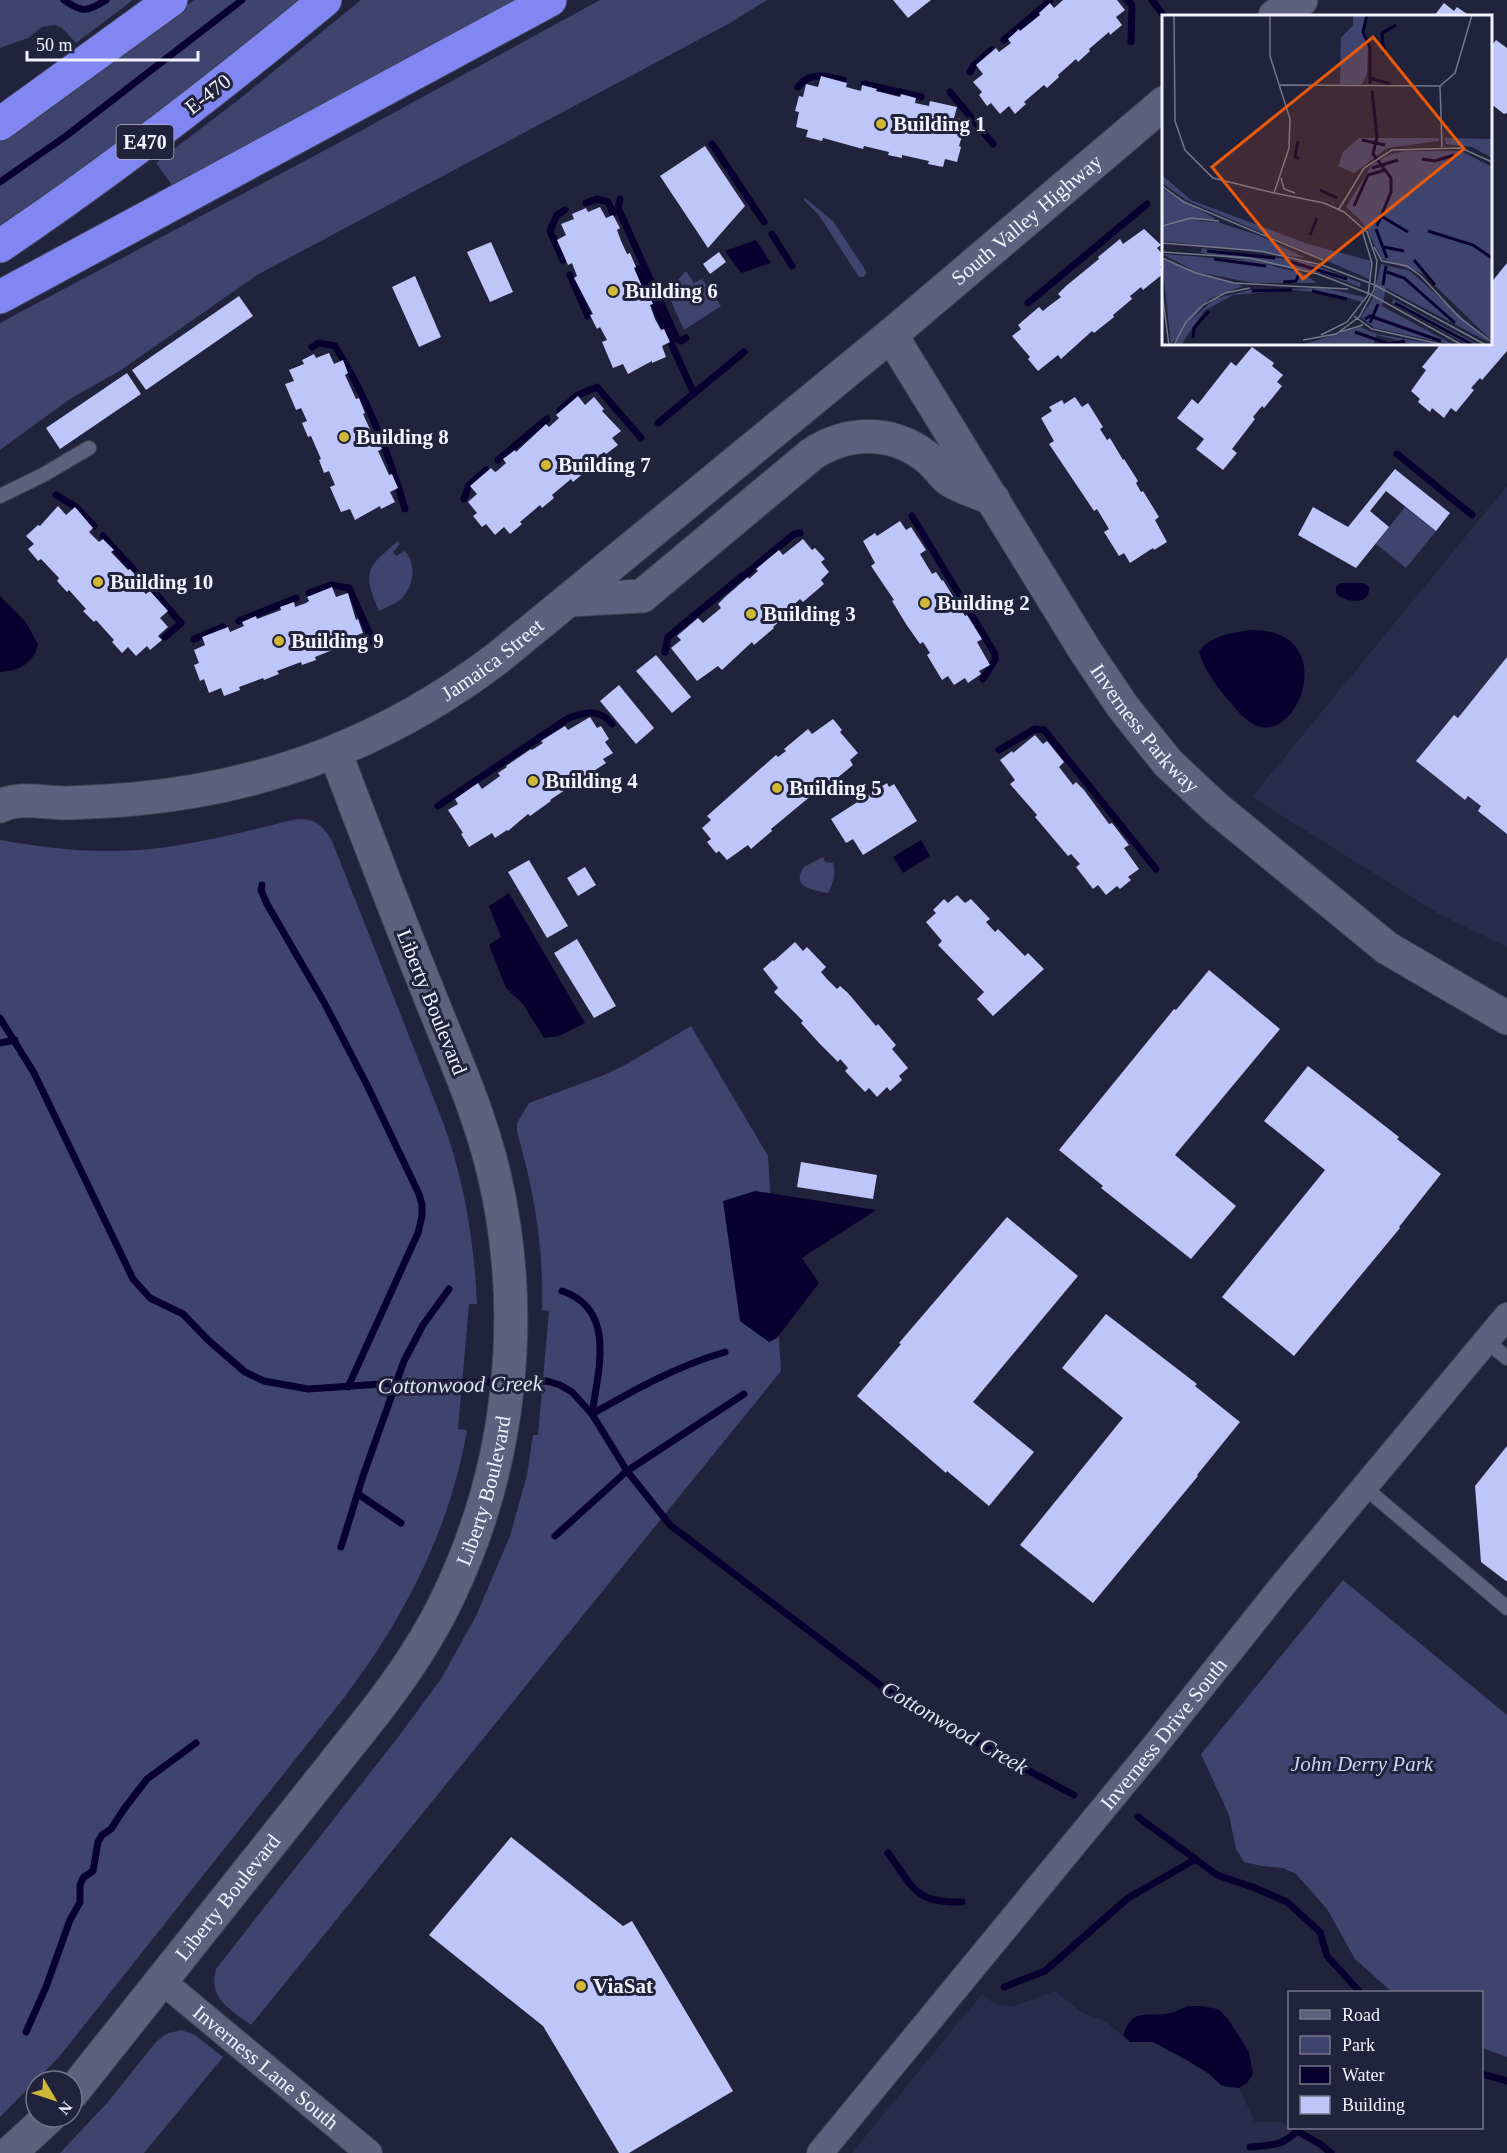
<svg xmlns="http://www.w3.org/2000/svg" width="1507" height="2153" viewBox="0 0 1507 2153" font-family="'Times New Roman',serif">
<rect width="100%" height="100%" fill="#21233c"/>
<g fill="#292c4b">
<path d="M1507 486V947L1439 914 1252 797Z"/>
<path d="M1055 1991 1081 2012 1105 2021 1130 2042H1153L1208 2073 1221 2085 1239 2088 1255 2122H1281L1320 2144 1331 2153H852L982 1994 996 2005 1013 2006Z"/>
</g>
<g fill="#3f446e">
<path d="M0 0H133L76 43 61 27 54 25 42 27 28 38 0 48Z"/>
<path d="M194 0H298C204 81 103 156 0 225V141L108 67Z"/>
<path d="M361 0H518L172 185 156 163 242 97Z"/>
<path d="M600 0H767L730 23 257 275 121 370 70 399 0 450V323L344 140Z"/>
<path d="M805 198 833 221 866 271V274L863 277H859L818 214 804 200Z"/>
<path d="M686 271 694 283 702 279 721 306 684 330 667 292Z"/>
<path d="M1405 507 1436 531 1406 568 1376 544Z"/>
<path d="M398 541 400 544 393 552 396 556 405 551C417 565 414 587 401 599 395 604 386 607 379 611 362 572 366 568 398 541Z"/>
<path d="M297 819C314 818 324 826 332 841L441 1117C464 1177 474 1240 477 1304H469L458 1429 467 1430C450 1529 404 1619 343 1699L59 2057 0 2117V840C35 846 70 851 106 851 171 852 234 834 297 819Z"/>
<path d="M823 857 825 862 833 863C836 873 833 884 828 893 813 890 790 887 804 867Z"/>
<path d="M691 1026 768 1156 781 1371 251 2025C230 2009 208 1999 216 1969L399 1736 441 1679 476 1616 510 1536 527 1475 533 1435H538L549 1311 542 1310C544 1249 534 1190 517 1132V1123L529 1103 604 1075 625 1065Z"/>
<path d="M1343 1580 1507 1715V2057L1482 2048V1992H1392L1355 1959 1327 1909 1296 1874 1283 1868 1262 1866 1244 1862 1236 1849 1229 1815 1201 1754Z"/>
<path d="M181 2030 195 2035 223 2057 144 2153H60L107 2103 156 2042 166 2034Z"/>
</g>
<g fill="#08002f">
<path d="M756 240 771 263 741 273 725 251Z"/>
<path d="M1340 583H1364L1369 587C1371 606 1344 603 1336 593V587Z"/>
<path d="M0 596 25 621 38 644C34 663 19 671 0 672Z"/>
<path d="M1251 630C1343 629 1298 749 1253 724 1244 719 1237 710 1230 702 1217 687 1205 671 1199 652 1209 636 1234 632 1251 630Z"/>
<path d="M921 840 930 856 903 873 893 857Z"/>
<path d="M509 893 585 1023 559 1036 544 1038 523 1004 506 988 489 945 501 937 489 906Z"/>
<path d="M755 1191 876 1210 802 1258 819 1283 777 1338 769 1342 740 1321 723 1201Z"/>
<path d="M1188 2006H1200L1218 2009 1228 2019 1249 2052 1253 2074 1247 2083 1239 2088 1228 2087 1221 2085 1208 2073 1187 2060 1153 2042H1130L1123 2035C1133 2009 1142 2016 1165 2014 1174 2013 1181 2009 1188 2006Z"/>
</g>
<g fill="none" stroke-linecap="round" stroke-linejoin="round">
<g stroke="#08002f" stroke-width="7">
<path d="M64 0C82 13 87 12 106 0"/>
<path d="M1127 0 1132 5 1131 42"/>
<path d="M1152 0 1163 15"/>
<path d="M1004 40 1050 1"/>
<path d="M970 72 974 65 991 50"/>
<path d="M864 84 921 97"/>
<path d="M798 87C810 71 826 76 843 80"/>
<path d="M950 92 993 144"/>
<path d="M712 144 764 222"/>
<path d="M0 182 66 136 242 0"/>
<path d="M620 199 618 208 650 279"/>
<path d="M586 203 597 199 608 202 613 213"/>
<path d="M772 234 792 266"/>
<path d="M563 260 550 231 557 215 565 210"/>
<path d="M638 269 694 394"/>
<path d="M570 275 588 316"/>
<path d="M651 281 677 339 681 341 686 338"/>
<path d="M1028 303 1147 204"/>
<path d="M312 347 319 343 335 346C366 396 389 453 405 509"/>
<path d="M560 410 578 395 597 387 641 438"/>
<path d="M658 423 744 352"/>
<path d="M1397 454 1472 515"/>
<path d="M498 460 547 419"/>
<path d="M56 495 76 507 94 526"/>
<path d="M464 499 469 485 486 470"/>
<path d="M912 516 995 654V660L983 679"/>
<path d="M103 536 143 580"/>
<path d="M746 574 794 534 800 533"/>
<path d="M155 593 181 623 165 637"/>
<path d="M309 593 331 585 349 588 374 644"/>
<path d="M239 621 296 598"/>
<path d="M194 639 223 627"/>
<path d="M665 652 668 637 742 576"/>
<path d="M999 750 1035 729 1044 730 1156 869"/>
<path d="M438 806 567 719C585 712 599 708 612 724"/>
<path d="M262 885 261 890 267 904 325 1004 367 1085 419 1194 422 1205V1216L418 1233 348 1387"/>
<path d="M0 1018 34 1073 133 1279 150 1298 183 1314 208 1340 245 1372 264 1381 308 1389 396 1383 500 1382"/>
<path d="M0 1043 15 1040"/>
<path d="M562 1291C617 1309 598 1371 592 1414"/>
<path d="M517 1382 547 1381 560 1385 572 1392 592 1414 627 1471 670 1525 905 1704 1074 1795"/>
<path d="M592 1414C636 1389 677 1366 725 1352"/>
<path d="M358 1494 401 1523"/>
<path d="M555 1536 627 1471 744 1394"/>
<path d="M341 1547 363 1476 404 1361 423 1325 449 1289"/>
<path d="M1138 1817 1217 1875 1255 1888 1287 1902 1320 1932 1327 1956 1360 1992"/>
<path d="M888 1853C914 1888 914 1903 962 1902"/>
<path d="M1004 1987 1045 1971 1128 1898 1196 1859"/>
<path d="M26 2032 46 1987 70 1920 80 1902V1886L82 1880 84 1877 93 1871 98 1842 102 1835 111 1829 124 1809 147 1779 196 1743"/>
<path d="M1482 2074 1507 2081"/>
<path d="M1297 2131 1320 2144 1331 2153"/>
<path d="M1250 2147C1275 2145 1283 2146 1300 2128"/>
</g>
</g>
<g fill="#bec5f8">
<path d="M893 0H931L908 18Z"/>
<path d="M1063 0H1117L1125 10 1116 17 1122 25 1110 35 1109 32 1089 49 1090 51 1078 62 1076 59 1058 75 1059 77 1047 88 1044 85 1024 102 1026 104 1015 114 1009 106 1000 114 991 103 987 106 979 95 982 92 973 82 983 74 976 65 996 48 999 52 1011 43 1008 39 1019 29 1020 31 1040 15 1039 13 1050 3 1054 8Z"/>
<path d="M1444 3 1454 11 1457 7 1470 16H1434Z"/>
<path d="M1496 40 1507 48V113L1504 114 1490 103V42L1493 44Z"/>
<path d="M821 76 847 83 846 87 861 91 862 85 877 89 876 91 900 97 901 94 916 98 915 103 929 106 930 101 957 107 954 118 967 120 959 146 961 147 957 162 945 159 943 167 928 164 929 161 902 155V158L888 155 889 152 864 146 863 149 823 138 822 141 806 137 808 130 796 127 799 112 795 111 799 96 803 97 806 84 818 87Z"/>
<path d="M705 146 745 206 708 248 660 176Z"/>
<path d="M600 207 606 218 613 215 620 228 617 230 621 241 627 254 630 253 636 267 634 268 644 291 647 290 653 304 650 305 655 319 661 330 664 329 670 342 662 346 666 357 652 363V361L628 374 623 364 613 368 602 342 607 340 600 327 597 329 590 315 593 314 574 278 577 276 572 263 568 265 557 240 566 235 561 224 574 219 572 214 586 208 588 212Z"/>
<path d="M1144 229 1161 245 1157 248 1164 256V265L1160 267 1164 273 1143 290 1141 287 1135 292 1130 296 1132 299 1113 315 1114 317 1094 333 1092 331 1061 359 1058 355 1038 371 1028 359 1030 357 1012 336 1021 329 1018 325 1039 307 1043 311 1049 306 1061 297 1058 294 1066 286 1099 259 1098 257 1120 239 1123 244Z"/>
<path d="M491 242 513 292 490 302 467 252Z"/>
<path d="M719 252 726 262 710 274 703 264Z"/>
<path d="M1507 263V351L1482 380 1480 378 1471 388 1474 390 1456 412 1451 408 1444 418 1432 408 1430 412 1418 402 1420 399 1411 391 1426 370 1422 367 1440 345 1442 346 1444 344H1490V294L1493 290 1490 288V284Z"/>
<path d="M415 276 441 337 419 347 392 287Z"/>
<path d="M239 296 253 316 146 390 132 370Z"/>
<path d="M1252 347 1274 363 1272 366 1283 375 1277 382 1282 386 1264 408 1262 406 1253 417 1255 419 1232 449 1237 453 1223 470 1196 449 1204 439 1177 418 1192 399 1198 404 1231 362 1236 366Z"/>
<path d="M329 353 334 364 343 360 348 373 345 375 356 399 359 398 365 413 363 414 373 436 375 434 382 449 378 451 389 475 392 474 398 488 390 492 395 502 381 509 380 506 355 520 350 509 341 512 330 487 335 485 329 471 324 473 319 460 321 459 311 436 308 437 302 423 307 421 302 410 301 408 296 410 285 384 294 381 289 370 304 364 302 360 314 354 316 358Z"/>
<path d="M127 373 141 394 60 449 46 428Z"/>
<path d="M578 396 585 405 594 397 604 409 602 411 621 431 612 438 618 445 606 454 604 452 584 469 585 472 573 482 571 479 552 495 554 498 542 508 540 505 520 522 522 524 510 534 504 527 495 535 486 524 482 527 473 516 477 513 468 502 477 494 470 486 491 468 495 472 497 471 506 463 503 459 515 450 516 452 546 424 549 427 559 418 556 415Z"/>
<path d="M1075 397 1082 407 1088 403 1103 427 1100 429 1107 440 1110 438 1123 460 1124 459 1138 481 1136 483 1141 492 1143 491 1159 517 1155 520 1167 542 1154 550 1153 548 1130 563 1124 553 1119 556 1104 532 1109 529 1097 509 1094 511 1049 444 1054 441 1041 418 1052 411 1049 407 1062 400 1064 404Z"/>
<path d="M1395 469 1450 513 1436 531 1386 491 1370 511 1389 527 1356 568 1298 535 1313 507 1348 527Z"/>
<path d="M58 506 66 515 75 507 93 528 89 532 99 542 103 539 114 550 111 552 128 570 130 569 140 580 136 584 146 594 150 591 168 611 160 618 168 627 158 636 162 640 150 650 147 646 136 656 128 647 122 653 112 642 114 640 96 620 94 622 83 611 86 609 69 590 67 592 57 581 59 578 41 559 38 561 28 549 34 544 26 536 38 525 40 526Z"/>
<path d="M900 521 906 530 911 527 926 550 920 554 932 574 936 572 942 581 943 580 965 616 967 615 982 639 977 642 990 665 979 671 981 674 968 683 965 678 954 685 948 676 942 680 927 655 930 653 923 642 920 644 906 624 892 601 894 600 871 566 875 563 863 541 875 533 877 536Z"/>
<path d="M803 539 812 550 815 548 825 559 821 562 829 572 821 580 824 584 803 602 800 599 790 608 792 610 773 627 774 628 754 645 752 642 722 670 718 666 697 681 671 648 681 640 677 636 698 618 703 623 721 608 718 604 725 597 748 577 749 579 758 571 756 569 779 550 783 555Z"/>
<path d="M332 587 336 597 348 593 356 620 358 619 363 633 352 637 355 645 341 650 340 647 315 657 316 660 302 665 301 662 277 671 279 674 264 680 263 678 239 687 240 690 224 696 221 688 209 693 204 679 200 681 194 665 199 663 194 650 205 645 202 637 228 627 230 632 244 626 242 622 256 616 257 619 281 610 280 607 294 602 295 607 306 603 309 601 307 597Z"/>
<path d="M656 655 691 697 672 713 636 671Z"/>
<path d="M1507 657V834L1478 811 1481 806 1468 796 1465 800 1416 761 1454 715 1458 718Z"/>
<path d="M619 685 654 728 636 744 600 701Z"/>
<path d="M590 717 597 728 601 726 609 739 605 742 613 753 603 759 606 763 583 778 580 775 569 783 571 786 550 800 551 801 530 816 528 814 508 831 507 830 495 838 492 833 469 847 461 834 463 833 448 810 458 804 455 799 478 783 482 789 500 776 498 773 507 767 506 766 531 749 532 750 543 743 541 741 565 726 568 730Z"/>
<path d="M833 719 842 730 840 732 858 753 850 760 853 765 831 783 827 778 810 792 812 795 771 829 772 831 751 849 748 845 727 860 719 851 716 853 707 842 711 839 702 828 711 820 707 816 776 755 778 757 786 751 784 749 808 729 812 734Z"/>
<path d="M1035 735 1043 744 1047 741 1064 762 1059 767 1073 785 1076 782 1084 790 1109 824 1112 823 1129 845 1124 848 1139 869 1128 877 1131 880 1120 889 1117 886 1106 895 1098 885 1093 889 1076 867 1080 864 1071 854 1068 856 1035 817 1037 815 1010 784 1015 780 1000 760 1012 751 1013 753Z"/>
<path d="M887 783 889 787 894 784 917 821 863 855 853 839 846 843 831 819Z"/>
<path d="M529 860 568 926 547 938 508 872Z"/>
<path d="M585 867 596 885 578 896 567 878Z"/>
<path d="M957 895 965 903 971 899 990 919 986 922 995 932 998 929 1025 956 1028 953 1044 969 993 1016 977 999 984 992 938 945 942 941 926 922 936 913 933 910 944 899 948 903Z"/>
<path d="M577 939 616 1006 594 1018 554 953Z"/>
<path d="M795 942 803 951 807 947 826 967 821 972 826 978 837 989 840 986 848 993 876 1026 878 1024 896 1045 892 1049 908 1068 899 1076 902 1080 890 1091 887 1087 877 1097 869 1088 865 1092 845 1071 848 1068 842 1061 840 1059 838 1062 819 1043 801 1023 803 1021 774 992 778 988 763 969 773 960 774 961Z"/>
<path d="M1209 970 1280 1029 1175 1155 1236 1206 1191 1259 1101 1188 1103 1186 1059 1150 1174 1009 1176 1010Z"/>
<path d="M1308 1066 1399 1137 1397 1139 1441 1174 1399 1227 1400 1228 1294 1356 1222 1297 1325 1170 1264 1121Z"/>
<path d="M801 1162 877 1175 873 1199 797 1187Z"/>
<path d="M1007 1217 1078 1276 973 1402 1034 1452 989 1506 947 1471 946 1473 857 1396 901 1344 899 1343Z"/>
<path d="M1106 1314 1197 1384 1195 1386 1240 1422 1197 1475 1198 1476 1093 1603 1020 1545 1123 1418 1062 1368Z"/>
<path d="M1507 1446V1581H1506L1481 1562 1475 1486Z"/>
<path d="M511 1837 623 1926 632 1921 733 2091 629 2153H619L543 2026 429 1935Z"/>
</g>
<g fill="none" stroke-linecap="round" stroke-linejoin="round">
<defs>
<g id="service">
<path d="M0 496 43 475 89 448"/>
<path d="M1486 1341 1507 1358"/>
<path d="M1364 1487 1507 1608"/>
</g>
<g id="minor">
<path id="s1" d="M162 1981 369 2153"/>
<path id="s2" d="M820 2153 1153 1748 1282 1586 1507 1316"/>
</g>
<g id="tertiary">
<path d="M1275 16 1301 0"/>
<path id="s3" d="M891 335 1164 103"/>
<path id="s4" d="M72 2093 368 1721C399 1682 428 1640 449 1595 511 1465 527 1314 494 1174 479 1110 451 1050 427 989 395 910 365 831 335 752"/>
<path d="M10 2153 49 2117"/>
</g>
<g id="secondary">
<path d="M569 600 642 596 812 454C847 431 890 430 924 455 934 462 939 470 947 478 954 485 983 494 993 499"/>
<path id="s5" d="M0 806C20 796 45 803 67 803 90 802 113 801 135 799 272 786 390 740 499 657L891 335 1086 652 1123 707 1168 763 1216 808 1387 948 1507 1018"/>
</g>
<g id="motorway">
<path d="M0 124 171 0"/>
<path d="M0 246C113 170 220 87 325 0"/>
<path d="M0 297 550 0"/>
</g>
</defs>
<use href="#service" stroke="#3e3f52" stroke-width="16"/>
<use href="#minor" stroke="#3e3f52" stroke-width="28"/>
<use href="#tertiary" stroke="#3e3f52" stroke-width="35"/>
<use href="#secondary" stroke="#3e3f52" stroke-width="35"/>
<use href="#motorway" stroke="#3e3f52" stroke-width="35"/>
<use href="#service" stroke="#5d617e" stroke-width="14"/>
<use href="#minor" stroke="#5d617e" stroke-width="26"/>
<use href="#tertiary" stroke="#5d617e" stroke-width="33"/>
<use href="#secondary" stroke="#5d617e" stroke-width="33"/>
<use href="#motorway" stroke="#8087f3" stroke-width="33"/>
</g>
<g fill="#d0b837" stroke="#21233c" stroke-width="2">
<circle cx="881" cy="124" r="6"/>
<circle cx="613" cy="291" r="6"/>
<circle cx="344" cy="437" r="6"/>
<circle cx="546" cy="465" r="6"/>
<circle cx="98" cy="582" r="6"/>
<circle cx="925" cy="603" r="6"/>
<circle cx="751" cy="614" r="6"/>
<circle cx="279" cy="641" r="6"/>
<circle cx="533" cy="781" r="6"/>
<circle cx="777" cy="788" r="6"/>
<circle cx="581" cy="1986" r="6"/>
</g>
<g text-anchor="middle" stroke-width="6" stroke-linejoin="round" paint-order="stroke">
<rect fill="#21233c" stroke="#b3b4c3" stroke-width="1.5" x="116.5" y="125" width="57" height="34" rx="4.5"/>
<g font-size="20" font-weight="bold" fill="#f1f2fd">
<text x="145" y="149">E470</text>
</g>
<g font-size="21" fill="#f1f2fd" stroke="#21233c">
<text transform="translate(208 94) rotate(-38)" y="7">E-470</text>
<text dy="7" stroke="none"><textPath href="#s3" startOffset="178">South Valley Highway</textPath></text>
<text dy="7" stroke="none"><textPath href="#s5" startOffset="525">Jamaica Street</textPath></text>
<text dy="7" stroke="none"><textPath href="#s5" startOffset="1508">Inverness Parkway</textPath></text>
<text transform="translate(432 1002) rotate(68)" y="7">Liberty Boulevard</text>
<text dy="7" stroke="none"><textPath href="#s4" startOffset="736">Liberty Boulevard</textPath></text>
<text dy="7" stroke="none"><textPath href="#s2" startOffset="542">Inverness Drive South</textPath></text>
<text dy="7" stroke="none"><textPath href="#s4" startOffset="250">Liberty Boulevard</textPath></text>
<text dy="7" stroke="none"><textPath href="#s1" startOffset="135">Inverness Lane South</textPath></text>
</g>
<g font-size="21" font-weight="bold" fill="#f1f2fd" stroke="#21233c" text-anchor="start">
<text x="893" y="131">Building 1</text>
<text x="625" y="298">Building 6</text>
<text x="356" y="444">Building 8</text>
<text x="558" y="472">Building 7</text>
<text x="110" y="589">Building 10</text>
<text x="937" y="610">Building 2</text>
<text x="763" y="621">Building 3</text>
<text x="291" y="648">Building 9</text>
<text x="545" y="788">Building 4</text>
<text x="789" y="795">Building 5</text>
<text x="593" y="1993">ViaSat</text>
</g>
<g font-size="21" font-style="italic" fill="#ced3f6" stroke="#21233c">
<text x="1362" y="1771">John Derry Park</text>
</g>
<g font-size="22" font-style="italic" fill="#dfe2f3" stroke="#21233c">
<text transform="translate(460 1384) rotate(-1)" y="8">Cottonwood Creek</text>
<text transform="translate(955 1727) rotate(30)" y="8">Cottonwood Creek</text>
</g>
</g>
<g transform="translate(1162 15)">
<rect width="330" height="330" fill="#21233c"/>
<path d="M191 0H204L200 17 206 32 205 59 200 69H178L179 23 191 10ZM197 123H277V126L225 133 192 158 176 151 181 137ZM282 123 330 124V143L310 132 284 129ZM244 136H299L330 152V326L261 259 220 244 200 207 184 192 210 150 226 140ZM0 160 29 185 146 229 209 246 207 264 24 185 0 168ZM0 173 54 204 0 209ZM20 205 55 207 96 220 144 243 0 226V212ZM40 233 145 247 199 268 198 272 160 258 39 238ZM0 239 90 246 140 258 155 268H92L35 257ZM0 245 81 271 47 284 9 330ZM219 249 248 256 330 329 224 273 220 291 292 330 212 313 199 302 211 283ZM162 273 202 282 200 287 172 279 132 275 71 280 42 296 19 330H13L21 313 52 284 88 275ZM231 284 268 304 317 330H306L230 288ZM198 312 215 319 278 330H252L215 320 211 330H139Z" fill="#3f446e"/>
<path fill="none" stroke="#08002f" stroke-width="3" d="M205 0 201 17 208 32V69M222 39 220 18 234 10M208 63 228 69M210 76 215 122 211 139 229 163V177L215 211M200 125 223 130M136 126 133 142 137 144M260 144 273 146 292 140M210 153 236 145M158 175 175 183M192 191 206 160 223 155M219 201 246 217M214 214 225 243M266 216 311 230 330 243M148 220 155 203M222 232 242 236M45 236 113 243M52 244 104 251M252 245 273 270M126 246 185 264M225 257 242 263 293 308M121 267 134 266 137 259M221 270 224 251M90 276 130 275M150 276 185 284M233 288 311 330M203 304 208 301 279 326M208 308 216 289M193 317 227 329 243 326M31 323 32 313 47 296"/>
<path fill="none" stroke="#747689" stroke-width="1.5" d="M12 0 13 106 23 135 51 163 112 178M108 0V41L128 104 127 133 112 178 162 188 182 197 205 217 215 246 212 275 197 302 174 319 141 325M118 70 278 71 293 58 310 0M278 71 280 132M119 163 122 174 133 178M0 171 22 187 161 245M177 194 202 153 230 135 299 133 330 147M0 211 29 203 57 206M0 228 98 236 160 250 213 270 324 330M212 232 220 246 245 251 259 261 298 303 330 327M0 237 87 243 156 259 208 279 300 330M0 243 34 258 72 268 186 274M0 277 7 330M192 301 210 314 282 330M178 317 201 310M159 320 185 307 206 280 210 248 200 215M12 330 24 307 41 290 63 278 88 273"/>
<path fill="#e8590c" fill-opacity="0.15" stroke="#e8590c" stroke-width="3" d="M211 22 302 134 141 264 50 152Z"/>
<rect width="330" height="330" fill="none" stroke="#f1f2fd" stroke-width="3"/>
</g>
<rect x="1288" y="1991" width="195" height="138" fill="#21233c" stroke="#747689" stroke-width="1.5"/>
<rect x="1300" y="2010" width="30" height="9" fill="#5d617e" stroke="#747689" stroke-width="1.5"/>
<text x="1342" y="2021" font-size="18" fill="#f1f2fd">Road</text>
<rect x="1300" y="2036" width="30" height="18" fill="#3f446e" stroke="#747689" stroke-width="1.5"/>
<text x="1342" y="2051" font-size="18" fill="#f1f2fd">Park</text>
<rect x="1300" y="2066" width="30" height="18" fill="#08002f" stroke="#747689" stroke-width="1.5"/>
<text x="1342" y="2081" font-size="18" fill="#f1f2fd">Water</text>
<rect x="1300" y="2096" width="30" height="18" fill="#bec5f8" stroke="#747689" stroke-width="1.5"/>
<text x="1342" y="2111" font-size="18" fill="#f1f2fd">Building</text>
<g transform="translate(54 2099) rotate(129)"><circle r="28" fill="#21233c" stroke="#747689" stroke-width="1.5"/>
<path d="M0-4.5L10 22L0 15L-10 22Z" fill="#d0b837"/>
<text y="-9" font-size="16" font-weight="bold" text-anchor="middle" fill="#f1f2fd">N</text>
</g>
<path d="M27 51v9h171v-9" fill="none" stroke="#f1f2fd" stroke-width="3"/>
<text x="36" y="51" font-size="18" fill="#f1f2fd" stroke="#21233c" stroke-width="4.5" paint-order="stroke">50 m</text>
</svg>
